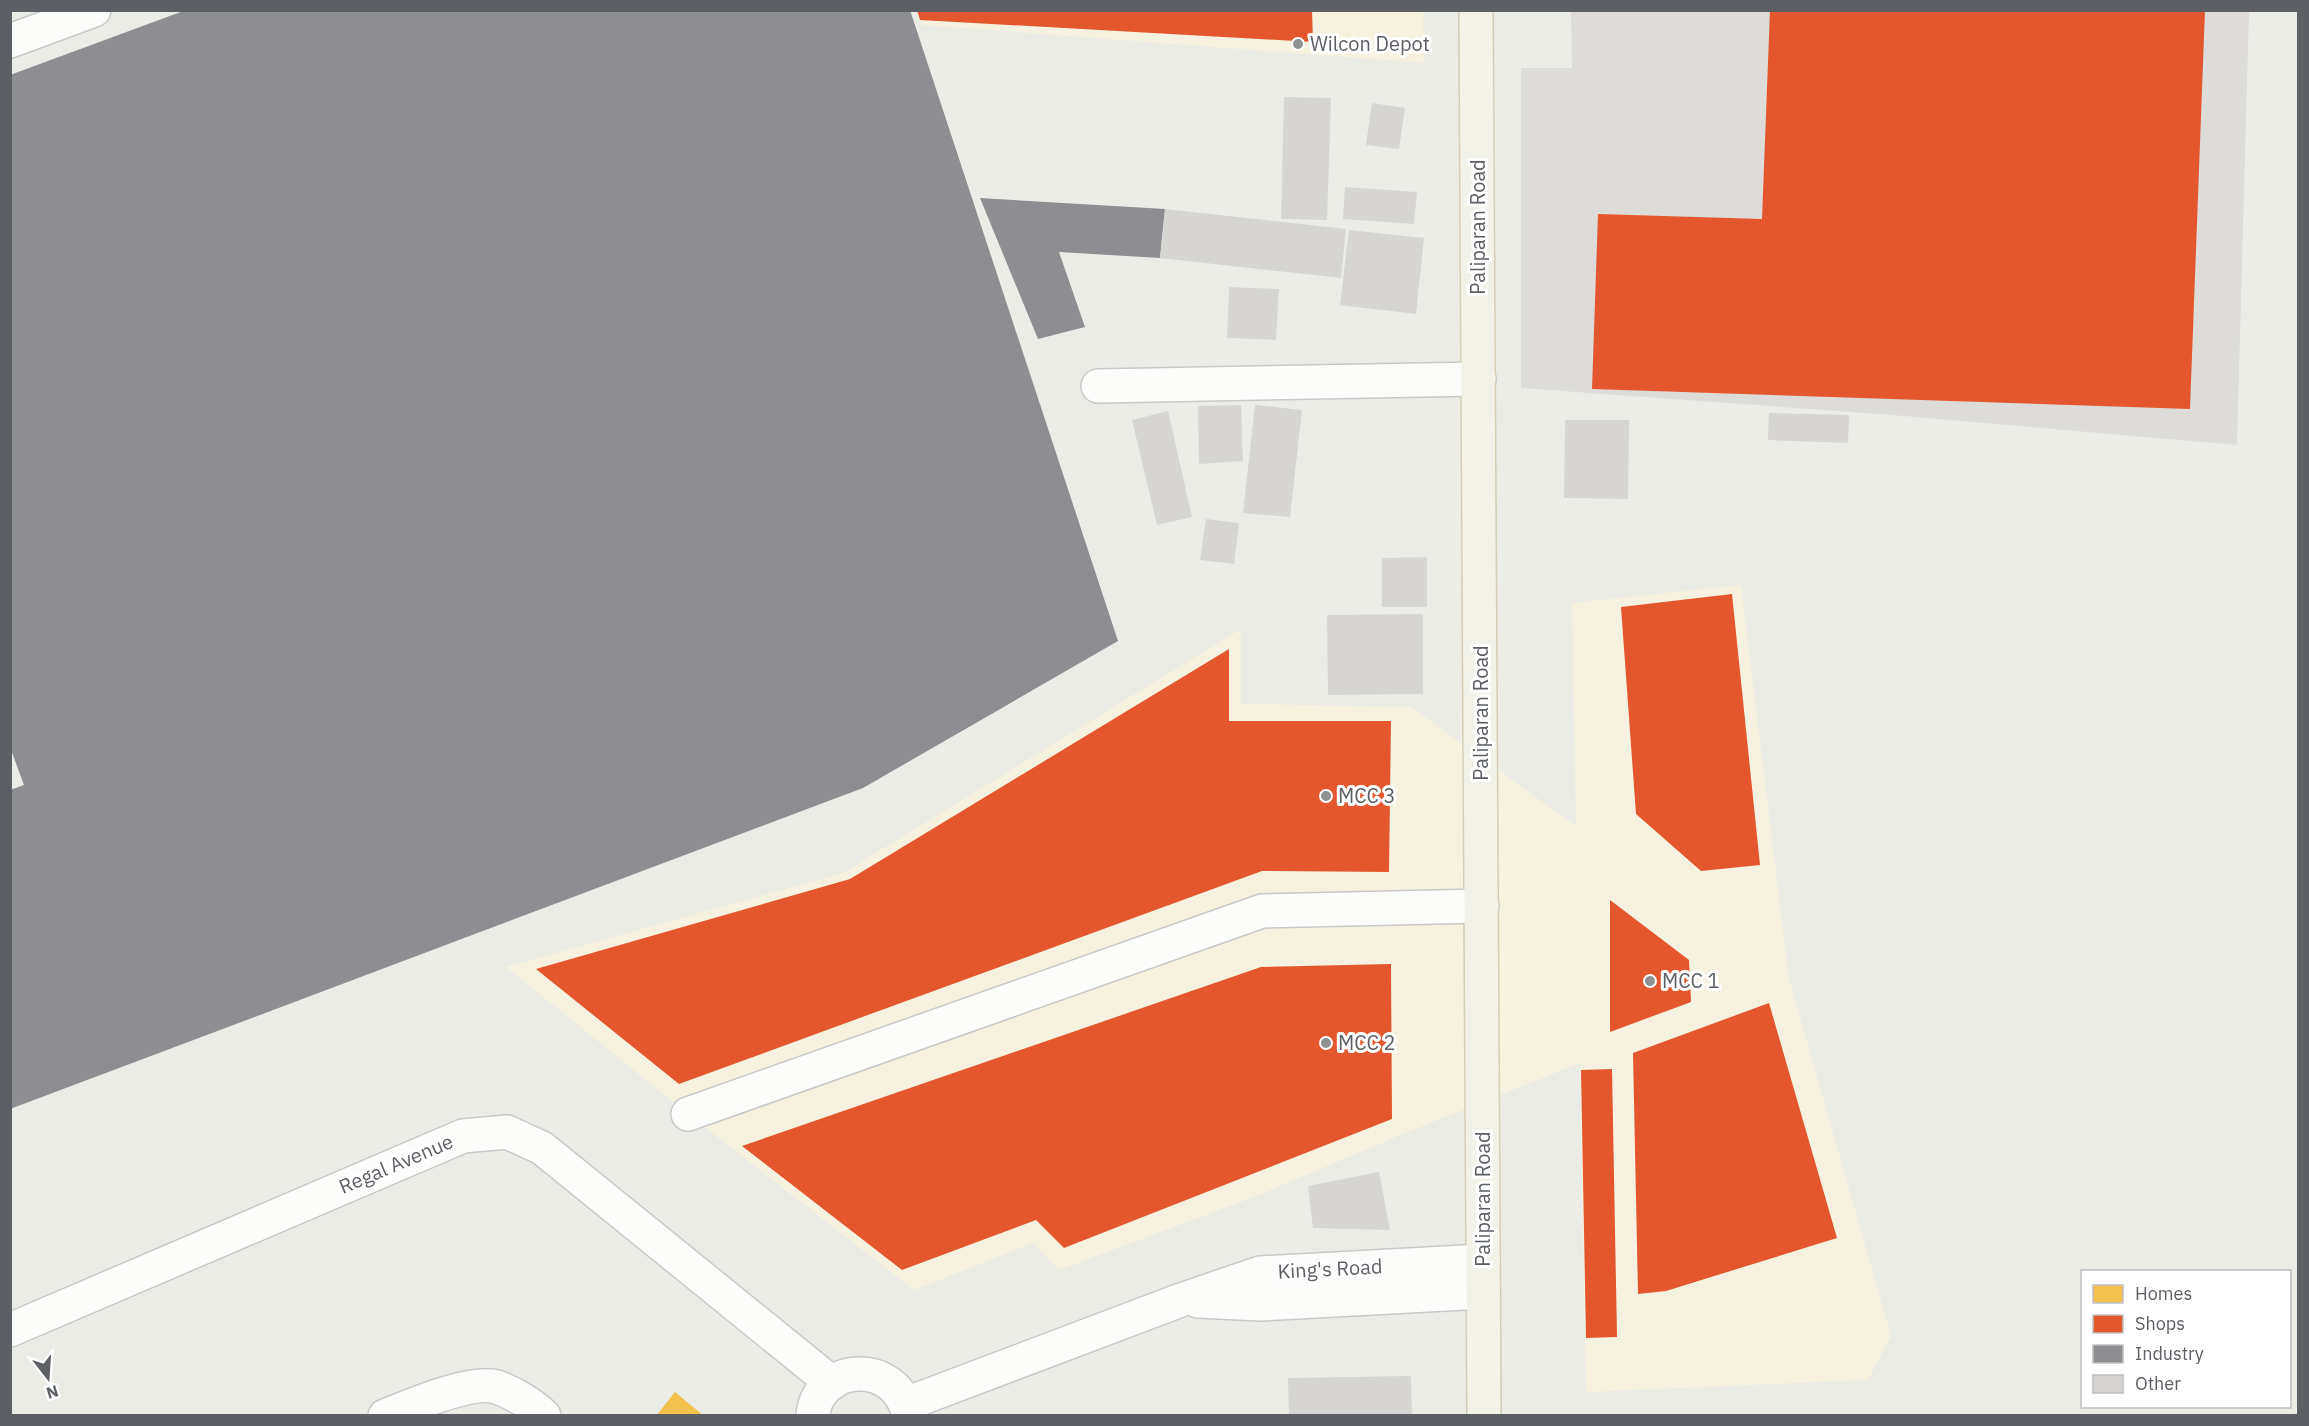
<svg xmlns="http://www.w3.org/2000/svg" width="2309" height="1426" viewBox="0 0 2309 1426" font-family="'IBM Plex Sans',sans-serif">
<rect width="100%" height="100%" fill="#ecece7"/>
<g fill="#f6f2df">
<path d="M917 11H1423L1424 63 922 25Z"/>
<path d="M1741 585 1789 979 1891 1336 1868 1380 1586 1392 1580 1063 1403 1134 1259 1195 1059 1270 1033 1243 914 1290 688 1114 506 967 843 873 1241 629V704L1411 707 1576 826 1572 603Z"/>
</g>
<path fill="#dddcd8" d="M1571 11H2249L2237 445 1892 415 1521 388V68H1572Z"/>
<path fill="#f2c14e" d="M675 1392 704 1416H656Z"/>
<g fill="#e4572e">
<path d="M917 10H1312L1313 42 920 20Z"/>
<path d="M1770 10H2205L2190 409 1592 389 1598 214 1762 219Z"/>
<path d="M1732 594 1760 865 1701 871 1636 814 1621 607Z"/>
<path d="M1229 649V721H1391L1389 872 1262 871 679 1084 536 969 850 879Z"/>
<path d="M1610 900 1689 960 1691 1002 1610 1032Z"/>
<path d="M1391 964 1392 1119 1064 1248 1036 1220 902 1270 742 1146 1261 967Z"/>
<path d="M1769 1003 1837 1238 1666 1291 1638 1294 1633 1053Z"/>
<path d="M1612 1069 1617 1337 1586 1338 1581 1070Z"/>
</g>
<g fill="#8d8d92">
<path d="M186 10H910L1118 641 863 788 10 1109V790L24 785 10 747V75Z"/>
<path d="M980 198 1165 209 1160 258 1059 252 1085 327 1038 339Z"/>
</g>
<g fill="#d6d5d2">
<path d="M1284 97 1331 98 1327 220 1281 219Z"/>
<path d="M1372 103 1405 108 1399 149 1366 145Z"/>
<path d="M1345 187 1417 192 1414 224 1343 219Z"/>
<path d="M1165 209 1346 229 1341 278 1160 258Z"/>
<path d="M1349 230 1424 238 1416 314 1340 305Z"/>
<path d="M1229 287 1279 289 1276 340 1227 338Z"/>
<path d="M1241 405 1243 461 1199 464 1198 406Z"/>
<path d="M1255 405 1302 410 1290 517 1243 513Z"/>
<path d="M1168 411 1192 517 1157 525 1132 420Z"/>
<path d="M1769 413 1849 415 1848 443 1768 440Z"/>
<path d="M1565 420H1629L1628 499 1564 498Z"/>
<path d="M1206 519 1239 523 1234 564 1200 560Z"/>
<path d="M1427 557V607H1382V558Z"/>
<path d="M1423 614V694L1328 695 1327 615Z"/>
<path d="M1379 1172 1390 1230 1313 1228 1308 1186Z"/>
<path d="M1411 1376 1412 1416H1289L1288 1378Z"/>
</g>
<g fill="none" stroke-linecap="round" stroke-linejoin="round">
<defs>
<g id="minor">
<path d="M10 41 94 10"/>
<path d="M1098 386 1479 379"/>
<path d="M688 1114 1262 911 1482 906"/>
<path d="M1198 1301 1260 1304 1483 1292"/>
<path d="M10 1330 463 1136 507 1132 542 1148 832 1383"/>
<path d="M906 1404 1181 1300 1260 1273 1483 1261"/>
<path d="M385 1416C410 1406 472 1379 497 1387 513 1393 532 1404 544 1416"/>
<path d="M813 1416C816 1365 896 1355 909 1416"/>
</g>
<path id="major" d="M1476 10 1484 1416"/>
</defs>
<use href="#minor" stroke="#c9c9c9" stroke-width="36"/>
<use href="#major" stroke="#d5cdb4" stroke-width="36"/>
<use href="#minor" stroke="#fcfcfb" stroke-width="33"/>
<use href="#major" stroke="#f3f2e8" stroke-width="33"/>
</g>
<g fill="#8e9192" stroke="#fff" stroke-width="2">
<circle cx="1298" cy="44" r="6"/>
<circle cx="1326" cy="796" r="6"/>
<circle cx="1650" cy="981" r="6"/>
<circle cx="1326" cy="1043" r="6"/>
</g>
<g text-anchor="middle" stroke-width="6" stroke-linejoin="round" paint-order="stroke">
<g font-size="20" fill="#5c6065" stroke="#fff" text-anchor="start">
<text x="1310" y="51">Wilcon Depot</text>
<text x="1338" y="803">MCC 3</text>
<text x="1662" y="988">MCC 1</text>
<text x="1338" y="1050">MCC 2</text>
</g>
<g font-size="20" fill="#5c6065" stroke="#fff">
<text transform="translate(1478 227) rotate(-90)" y="7">Paliparan Road</text>
<text transform="translate(1481 713) rotate(-90)" y="7">Paliparan Road</text>
<text transform="translate(396 1164) rotate(-23)" y="7">Regal Avenue</text>
<text transform="translate(1483 1199) rotate(-90)" y="7">Paliparan Road</text>
<text transform="translate(1330 1269) rotate(-3)" y="7">King's Road</text>
</g>
</g>
<rect width="2309" height="1426" fill="none" stroke="#5c6065" stroke-width="24"/>
<rect x="2081" y="1270" width="210" height="138" fill="#ffffff" stroke="#bebfc1" stroke-width="1.5"/>
<rect x="2093" y="1285" width="30" height="18" fill="#f2c14e" stroke="#bebfc1" stroke-width="1.5"/>
<text x="2135" y="1300" font-size="18" fill="#5c6065">Homes</text>
<rect x="2093" y="1315" width="30" height="18" fill="#e4572e" stroke="#bebfc1" stroke-width="1.5"/>
<text x="2135" y="1330" font-size="18" fill="#5c6065">Shops</text>
<rect x="2093" y="1345" width="30" height="18" fill="#8d8d92" stroke="#bebfc1" stroke-width="1.5"/>
<text x="2135" y="1360" font-size="18" fill="#5c6065">Industry</text>
<rect x="2093" y="1375" width="30" height="18" fill="#d6d5d2" stroke="#bebfc1" stroke-width="1.5"/>
<text x="2135" y="1390" font-size="18" fill="#5c6065">Other</text>
<g transform="translate(48 1378) rotate(163)" stroke="#ffffff" stroke-width="4.5" paint-order="stroke">
<path d="M0-4.5L10 22L0 15L-10 22Z" fill="#5c6065"/>
<text y="-9" font-size="16" font-weight="bold" text-anchor="middle" fill="#5c6065">N</text>
</g>
</svg>
